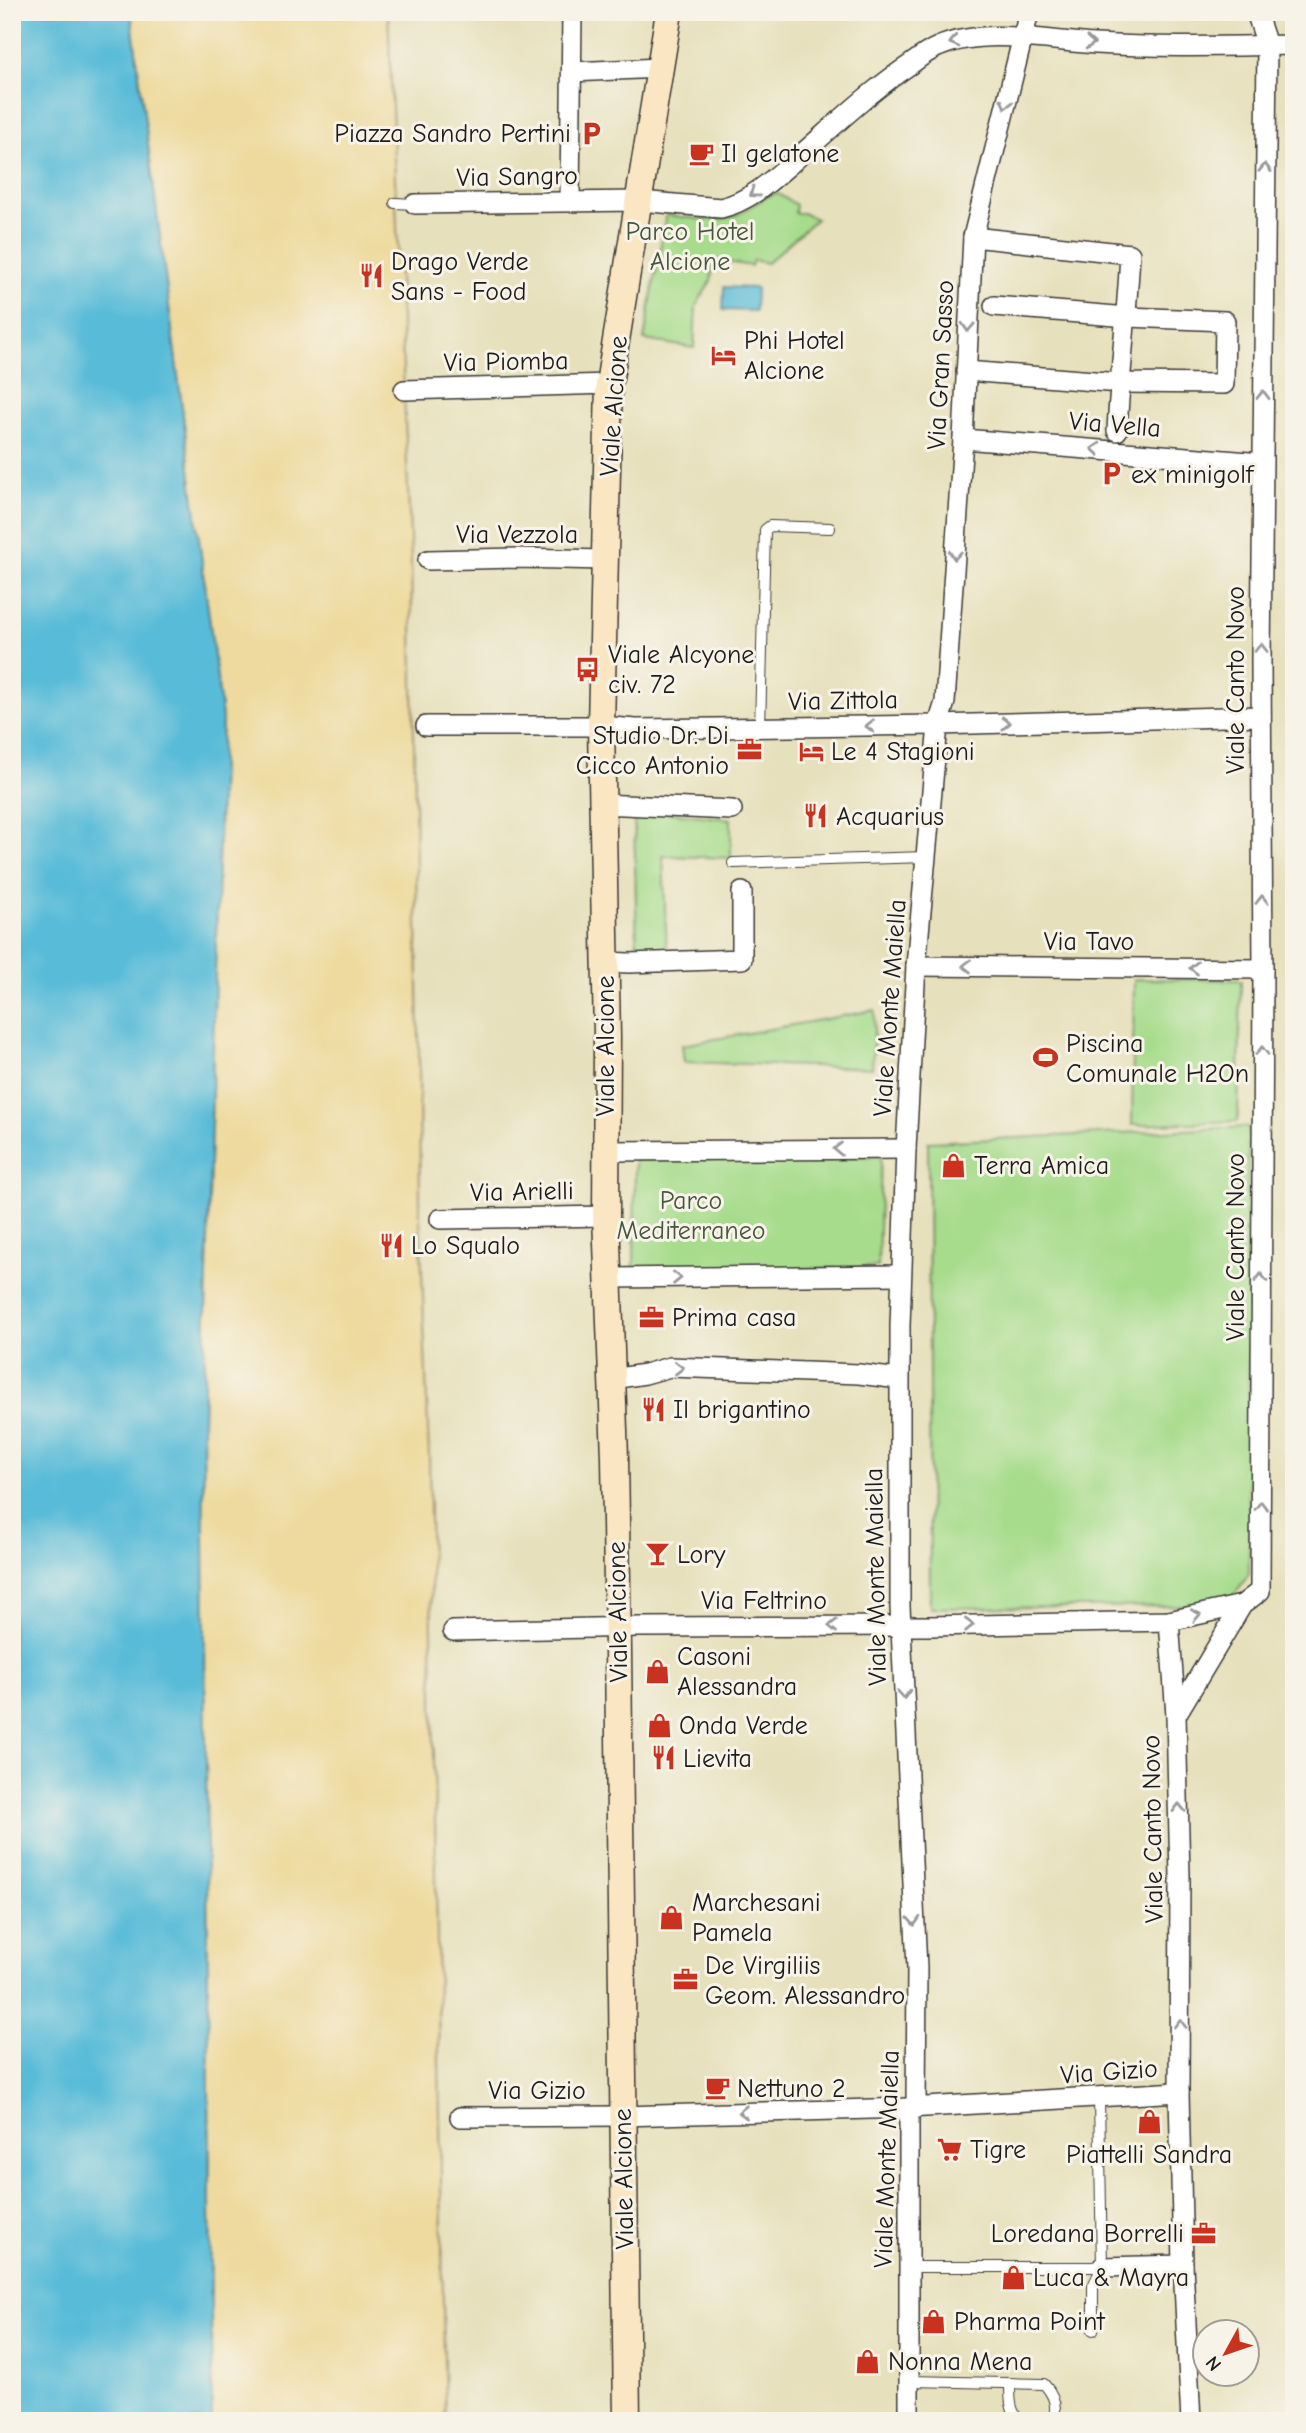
<svg xmlns="http://www.w3.org/2000/svg" width="1306" height="2433" viewBox="0 0 1306 2433" font-family="'Comic Neue',sans-serif">
<rect width="100%" height="100%" fill="#f7f3e8"/>
<filter id="ink" filterUnits="userSpaceOnUse"><feTurbulence type="fractalNoise" baseFrequency=".0143" numOctaves="2"/><feDisplacementMap in="SourceGraphic" scale="14" xChannelSelector="R" yChannelSelector="G"/><feConvolveMatrix kernelMatrix="1 2 1 2 8 2 1 2 1" color-interpolation-filters="sRGB"/></filter>
<filter id="wash" filterUnits="userSpaceOnUse"><feTurbulence type="fractalNoise" baseFrequency=".00686" numOctaves="4" result="noise"/><feDisplacementMap in="SourceGraphic" scale="28" xChannelSelector="R" yChannelSelector="G"/><feGaussianBlur stdDeviation="1.57" result="paint"/><feColorMatrix in="noise" values="0 0 0 0 0 0 0 0 0 0 0 0 0 0 0 0 0 1.4 0 .05"/><feComposite in="paint" operator="in"/></filter>
<g filter="url(#wash)">
<rect width="100%" height="100%" fill="#e7e0bc"/>
<g fill="#a7dc8c" stroke="#627c54" stroke-width="2">
<path d="M777 193 796 205 795 213H803L816 219 767 263 753 260 751 266 714 260 711 281 696 306 694 348 644 340 666 215C688 217 717 224 738 214 752 208 761 197 777 193Z"/>
<path d="M634 809 731 819V858L663 856 667 955 637 957Z"/>
<path d="M1134 979 1241 980 1238 1121 1132 1125Z"/>
<path d="M875 1010 872 1068 684 1062 682 1045Z"/>
<path d="M1248 1127 1249 1574 1226 1606 930 1608 928 1142Z"/>
<path d="M881 1156 878 1267 634 1273 635 1160Z"/>
</g>
<path fill="#eeda9e" stroke="#857b5d" stroke-width="2" d="M131 12H388L411 560 419 1043 420 1218 429 1455 445 2421H212L203 1423 222 717Z"/>
<g fill="#59bbd8" stroke="#3a6c7a" stroke-width="2">
<path d="M12 12H131L222 717 203 1423 212 2421H12Z"/>
<path d="M724 287 756 288 755 311 723 310Z"/>
</g>
</g>
<g filter="url(#ink)">
<g fill="none" stroke-linecap="round" stroke-linejoin="round">
<defs>
<g id="lane">
<path d="M395 203 415 204"/>
<path d="M760 728 765 530 770 526 830 528"/>
<path d="M733 863 927 857"/>
<path d="M908 2267H1102"/>
<path d="M1093 2330V2286L1102 2267 1099 2098"/>
<path d="M910 2381 1044 2384C1054 2395 1058 2406 1053 2421"/>
<path d="M1010 2385C1010 2399 1010 2410 1019 2421"/>
</g>
<g id="street">
<path d="M572 72 660 68"/>
<path d="M570 201 572 12"/>
<path d="M415 204 639 201 721 208C751 201 773 179 796 159 833 127 870 91 911 64 919 58 928 51 938 47 983 27 1048 41 1096 44 1162 48 1228 46 1294 45"/>
<path d="M973 237 1130 254C1127 313 1120 372 1117 431"/>
<path d="M966 371 1120 383 1224 384 1225 321 1128 317 994 306"/>
<path d="M404 390 609 384"/>
<path d="M963 439 1262 463"/>
<path d="M428 560 518 558 605 560"/>
<path d="M426 726H601L636 729 938 725 1261 716"/>
<path d="M602 804 732 810"/>
<path d="M605 962 629 963 742 959V892"/>
<path d="M916 966 1263 969"/>
<path d="M606 1151 906 1149"/>
<path d="M440 1219 606 1216"/>
<path d="M609 1278 901 1275"/>
<path d="M612 1379 645 1374 670 1367 859 1374 899 1379"/>
<path d="M1169 1621 1176 1715"/>
<path d="M453 1631 639 1627 929 1626 1169 1621 1242 1605"/>
<path d="M916 2108 917 1968 900 1606V1326L906 1149 916 966 938 725 945 702 963 439 973 237 1029 12"/>
<path d="M460 2117 622 2116 909 2108"/>
<path d="M1102 2267 1183 2265"/>
<path d="M909 2421V2108L1179 2092"/>
<path d="M1191 2421 1183 2265 1179 2092 1180 1876 1176 1715 1242 1605 1260 1591 1263 969 1261 663 1267 45 1256 12"/>
</g>
<path id="secondary" d="M627 2421 618 1649 615 1457 606 1216 607 1037 601 726 609 384 669 12"/>
</defs>
<use href="#lane" stroke="#3a3934" stroke-width="12"/>
<use href="#street" stroke="#3a3934" stroke-width="22"/>
<use href="#secondary" stroke="#3a3934" stroke-width="29"/>
<use href="#lane" stroke="#fff" stroke-width="10"/>
<use href="#street" stroke="#fff" stroke-width="19"/>
<use href="#secondary" stroke="#fbe6c4" stroke-width="26"/>
</g>
<defs><path id="oneway-chevron" d="M-2-3.5L2.5 0L-2 3.5" fill="none" stroke-width="1.6" stroke-linecap="round" stroke-linejoin="round" transform="scale(1.75)"/></defs>
<g stroke="#999">
<use href="#oneway-chevron" transform="translate(954 42) rotate(165)"/>
<use href="#oneway-chevron" transform="translate(1090 43) rotate(4)"/>
<use href="#oneway-chevron" transform="translate(1006 104) rotate(104)"/>
<use href="#oneway-chevron" transform="translate(1265 168) rotate(-89)"/>
<use href="#oneway-chevron" transform="translate(754 193) rotate(143)"/>
<use href="#oneway-chevron" transform="translate(968 327) rotate(93)"/>
<use href="#oneway-chevron" transform="translate(1263 395) rotate(-89)"/>
<use href="#oneway-chevron" transform="translate(1096 449) rotate(-176)"/>
<use href="#oneway-chevron" transform="translate(955 555) rotate(94)"/>
<use href="#oneway-chevron" transform="translate(1261 648) rotate(-90)"/>
<use href="#oneway-chevron" transform="translate(1006 723) rotate(-2)"/>
<use href="#oneway-chevron" transform="translate(870 726) rotate(179)"/>
<use href="#oneway-chevron" transform="translate(1262 900) rotate(-90)"/>
<use href="#oneway-chevron" transform="translate(967 966) rotate(-180)"/>
<use href="#oneway-chevron" transform="translate(1194 968) rotate(-180)"/>
<use href="#oneway-chevron" transform="translate(1262 1051) rotate(-90)"/>
<use href="#oneway-chevron" transform="translate(838 1149) rotate(180)"/>
<use href="#oneway-chevron" transform="translate(677 1278) rotate(-1)"/>
<use href="#oneway-chevron" transform="translate(1261 1278) rotate(-90)"/>
<use href="#oneway-chevron" transform="translate(679 1368)"/>
<use href="#oneway-chevron" transform="translate(1261 1506) rotate(-90)"/>
<use href="#oneway-chevron" transform="translate(1196 1615) rotate(-12)"/>
<use href="#oneway-chevron" transform="translate(969 1625) rotate(-1)"/>
<use href="#oneway-chevron" transform="translate(833 1626) rotate(180)"/>
<use href="#oneway-chevron" transform="translate(904 1694) rotate(87)"/>
<use href="#oneway-chevron" transform="translate(1179 1808) rotate(-91)"/>
<use href="#oneway-chevron" transform="translate(914 1921) rotate(87)"/>
<use href="#oneway-chevron" transform="translate(1180 2024) rotate(-90)"/>
<use href="#oneway-chevron" transform="translate(743 2112) rotate(179)"/>
</g>
</g>
<defs>
<symbol id="parking-bare" viewBox="-9 -9 18 18"><path d="M-3.5-5.5H1a3.5 3.5 0 0 1 0 7H-1V5.5H-3.5ZM-1-3.4V-.6H.8a1.4 1.4 0 0 0 0-2.8Z" fill="#c8321e" stroke="#f7f3e8" stroke-width="2.5" paint-order="stroke"/></symbol>
<symbol id="cafe-bare" viewBox="-9 -9 18 18"><path d="M-5.5-4.5H6V0H3Q3 3.5 0 3.5H-2.5Q-5.5 3.5-5.5 0ZM3-3.2v2h1.7v-2ZM-6 4.5H4V6H-6Z" fill="#c8321e" stroke="#f7f3e8" stroke-width="2.5" paint-order="stroke"/></symbol>
<symbol id="restaurant-bare" viewBox="-9 -9 18 18"><path d="M-5-6h1v4h1v-4h1v4h1v-4h1v5L-1.5 .5V6h-2V.5L-5-1ZM5-6V6H3V1.5H1.5Q1.5-4 5-6Z" fill="#c8321e" stroke="#f7f3e8" stroke-width="2.5" paint-order="stroke"/></symbol>
<symbol id="hotel-bare" viewBox="-9 -9 18 18"><path d="M-6-4.5h1.5V1H6V5H4.5V3h-9V5H-6ZM-4 0a1.8 1.8 0 1 1 3.6 0ZM.5 0V-2.5h3Q6-2.5 6 0Z" fill="#c8321e" stroke="#f7f3e8" stroke-width="2.5" paint-order="stroke"/></symbol>
<symbol id="bus-bare" viewBox="-9 -9 18 18"><path d="M-5-6H5V4H4V6H2V4H-2V6H-4V4H-5ZM-3.5-4V0h7V-4ZM-3.5 1.2v1.5H-2V1.2ZM2 1.2v1.5H3.5V1.2Z" fill="#c8321e" stroke="#f7f3e8" stroke-width="2.5" paint-order="stroke"/></symbol>
<symbol id="office-bare" viewBox="-9 -9 18 18"><path d="M-6-3h4V-5.5h4V-3h4V5H-6ZM-1-4.5V-3h2v-1.5ZM-6 0V1H6V0Z" fill="#c8321e" stroke="#f7f3e8" stroke-width="2.5" paint-order="stroke"/></symbol>
<symbol id="stadium-bare" viewBox="-9 -9 18 18"><path d="M0-5a6.5 5 0 1 0 0 10a6.5 5 0 1 0 0-10ZM-3.5-1.8h7v3.6h-7Z" fill="#c8321e" stroke="#f7f3e8" stroke-width="2.5" paint-order="stroke"/></symbol>
<symbol id="shop-bare" viewBox="-9 -9 18 18"><path d="M-5-2.5h2.3a2.7 3.5 0 0 1 5.4 0H5L5.5 6h-11ZM-1.5-2.5h3a1.5 2.3 0 0 0-3 0Z" fill="#c8321e" stroke="#f7f3e8" stroke-width="2.5" paint-order="stroke"/></symbol>
<symbol id="bar-bare" viewBox="-9 -9 18 18"><path d="M-6-5H6L.8 .8V4.5H3.5V6h-7V4.5H-.8V.8Z" fill="#c8321e" stroke="#f7f3e8" stroke-width="2.5" paint-order="stroke"/></symbol>
<symbol id="supermarket-bare" viewBox="-9 -9 18 18"><path d="M-6-5.5h2.5l.6 2H6L4.5 2H-2.5L-4.4-4H-6ZM-1.5 3.2a1.3 1.3 0 1 0 .1 0ZM3 3.2a1.3 1.3 0 1 0 .1 0Z" fill="#c8321e" stroke="#f7f3e8" stroke-width="2.5" paint-order="stroke"/></symbol>
</defs>
<g fill-rule="evenodd">
<use href="#parking-bare" x="574" y="116" width="35" height="35"/>
<use href="#cafe-bare" x="684" y="136" width="35" height="35"/>
<use href="#restaurant-bare" x="354" y="258" width="35" height="35"/>
<use href="#hotel-bare" x="706" y="338" width="35" height="35"/>
<use href="#parking-bare" x="1094" y="456" width="35" height="35"/>
<use href="#bus-bare" x="570" y="652" width="35" height="35"/>
<use href="#office-bare" x="732" y="732" width="35" height="35"/>
<use href="#hotel-bare" x="794" y="734" width="35" height="35"/>
<use href="#restaurant-bare" x="798" y="798" width="35" height="35"/>
<use href="#stadium-bare" x="1028" y="1040" width="35" height="35"/>
<use href="#shop-bare" x="936" y="1148" width="35" height="35"/>
<use href="#restaurant-bare" x="374" y="1228" width="35" height="35"/>
<use href="#office-bare" x="634" y="1300" width="35" height="35"/>
<use href="#restaurant-bare" x="636" y="1392" width="35" height="35"/>
<use href="#bar-bare" x="640" y="1536" width="35" height="35"/>
<use href="#shop-bare" x="640" y="1654" width="35" height="35"/>
<use href="#shop-bare" x="642" y="1708" width="35" height="35"/>
<use href="#restaurant-bare" x="646" y="1740" width="35" height="35"/>
<use href="#shop-bare" x="654" y="1900" width="35" height="35"/>
<use href="#office-bare" x="668" y="1962" width="35" height="35"/>
<use href="#cafe-bare" x="700" y="2070" width="35" height="35"/>
<use href="#shop-bare" x="1132" y="2104" width="35" height="35"/>
<use href="#supermarket-bare" x="932" y="2132" width="35" height="35"/>
<use href="#office-bare" x="1186" y="2216" width="35" height="35"/>
<use href="#shop-bare" x="996" y="2260" width="35" height="35"/>
<use href="#shop-bare" x="916" y="2304" width="35" height="35"/>
<use href="#shop-bare" x="850" y="2344" width="35" height="35"/>
</g>
<g text-anchor="middle" stroke-width="6" stroke-linejoin="round" paint-order="stroke">
<g font-size="26" fill="#1c1c1c" stroke="#f7f3e8" text-anchor="start">
<text x="571" y="142" text-anchor="end">Piazza Sandro Pertini</text>
<text x="721" y="162">Il gelatone</text>
<text x="391" y="270">Drago Verde<tspan x="391" dy="30">Sans - Food</tspan></text>
<text x="744" y="349">Phi Hotel<tspan x="744" dy="30">Alcione</tspan></text>
<text x="1131" y="483">ex minigolf</text>
<text x="608" y="663">Viale Alcyone<tspan x="608" dy="30">civ. 72</tspan></text>
<text x="729" y="744" text-anchor="end">Studio Dr. Di<tspan x="729" dy="30">Cicco Antonio</tspan></text>
<text x="831" y="760">Le 4 Stagioni</text>
<text x="836" y="825">Acquarius</text>
<text x="1066" y="1052">Piscina<tspan x="1066" dy="30">Comunale H2On</tspan></text>
<text x="974" y="1174">Terra Amica</text>
<text x="411" y="1254">Lo Squalo</text>
<text x="672" y="1326">Prima casa</text>
<text x="673" y="1418">Il brigantino</text>
<text x="677" y="1563">Lory</text>
<text x="677" y="1665">Casoni<tspan x="677" dy="30">Alessandra</tspan></text>
<text x="679" y="1734">Onda Verde</text>
<text x="683" y="1767">Lievita</text>
<text x="692" y="1911">Marchesani<tspan x="692" dy="30">Pamela</tspan></text>
<text x="705" y="1974">De Virgiliis<tspan x="705" dy="30">Geom. Alessandro</tspan></text>
<text x="737" y="2097">Nettuno 2</text>
<text x="970" y="2158">Tigre</text>
<text x="1149" y="2163" text-anchor="middle">Piattelli Sandra</text>
<text x="1184" y="2242" text-anchor="end">Loredana Borrelli</text>
<text x="1033" y="2286">Luca &amp; Mayra</text>
<text x="954" y="2330">Pharma Point</text>
<text x="888" y="2370">Nonna Mena</text>
</g>
<g font-size="26" fill="#1c1c1c" stroke="#f7f3e8">
<text transform="translate(517 176) rotate(-1)" y="9">Via Sangro</text>
<text transform="translate(506 361) rotate(-1)" y="9">Via Piomba</text>
<text transform="translate(940 365) rotate(-87)" y="9">Via Gran Sasso</text>
<text transform="translate(613 406) rotate(-86)" y="9">Viale Alcione</text>
<text transform="translate(1115 424) rotate(5)" y="9">Via Vella</text>
<text x="517" y="543">Via Vezzola</text>
<text transform="translate(1235 680) rotate(-90)" y="9">Viale Canto Novo</text>
<text transform="translate(843 700) rotate(-1)" y="9">Via Zittola</text>
<text x="1089" y="950">Via Tavo</text>
<text transform="translate(889 1008) rotate(-86)" y="9">Viale Monte Maiella</text>
<text transform="translate(605 1046) rotate(-90)" y="9">Viale Alcione</text>
<text transform="translate(522 1191) rotate(-1)" y="9">Via Arielli</text>
<text transform="translate(1235 1247) rotate(-90)" y="9">Viale Canto Novo</text>
<text transform="translate(875 1577) rotate(-91)" y="9">Viale Monte Maiella</text>
<text x="764" y="1609">Via Feltrino</text>
<text transform="translate(617 1612) rotate(-91)" y="9">Viale Alcione</text>
<text transform="translate(1152 1829) rotate(-91)" y="9">Viale Canto Novo</text>
<text transform="translate(1109 2071) rotate(-4)" y="9">Via Gizio</text>
<text x="537" y="2099">Via Gizio</text>
<text transform="translate(886 2159) rotate(-88)" y="9">Viale Monte Maiella</text>
<text transform="translate(623 2179) rotate(-91)" y="9">Viale Alcione</text>
</g>
<g font-size="26" fill="#46563e" stroke="#f7f3e8">
<text x="690" y="240">Parco Hotel<tspan x="690" dy="30">Alcione</tspan></text>
<text x="691" y="1209">Parco<tspan x="691" dy="30">Mediterraneo</tspan></text>
</g>
</g>
<rect width="1306" height="2433" fill="none" stroke="#f7f3e8" stroke-width="42"/>
<g transform="translate(1226 2353) rotate(230)"><circle r="33" fill="#f7f3e8" stroke="#9f9d96" stroke-width="2"/>
<path d="M0-5L12 26L0 18L-12 26Z" fill="#c8321e"/>
<text y="-10" font-size="19" font-weight="bold" text-anchor="middle" fill="#1c1c1c">N</text>
</g>
</svg>
